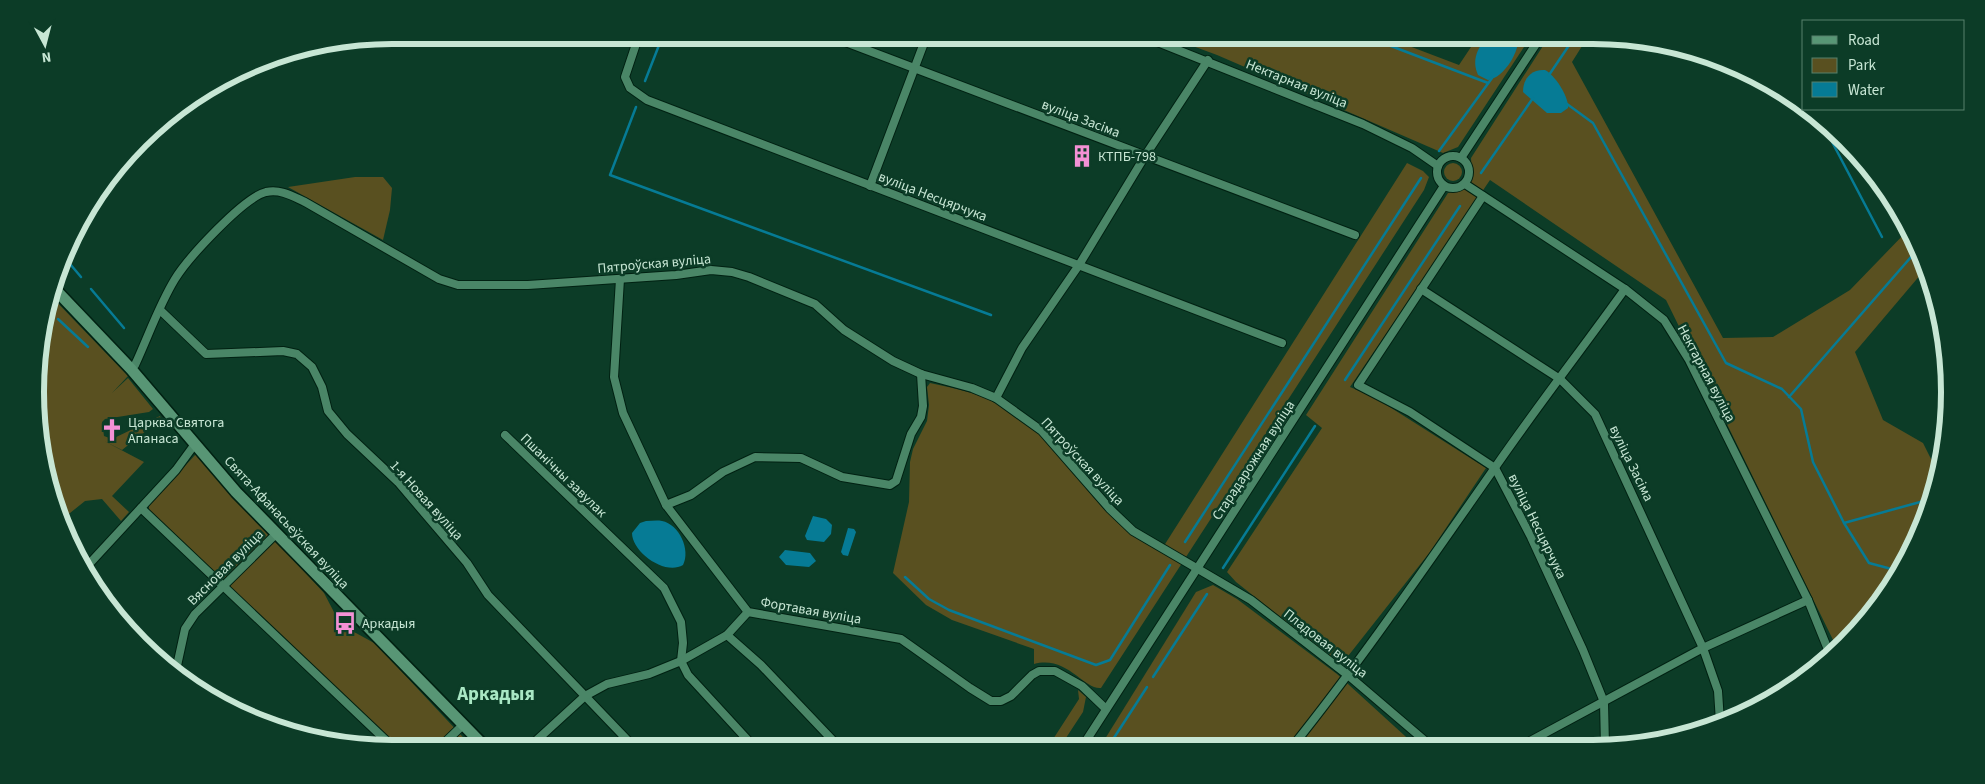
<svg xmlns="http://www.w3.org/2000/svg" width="1985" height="784" viewBox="0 0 1985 784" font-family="'Source Sans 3',sans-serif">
<rect width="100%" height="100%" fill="#0c3c27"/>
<g fill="#595020">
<path d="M1163 35H1380L1459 65 1479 35H1532L1458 147 1443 153 1217 55Z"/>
<path d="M1550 35H1589L1572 62 1723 338 1773 337 1850 290 1909 229 1927 267 1855 352 1883 420 1923 443 1939 475 1938 485 1890 590 1838 650 1666 300 1490 180 1350 387 1374 397 1486 468 1430 552 1341 665 1236 582 1227 572 1322 428 1306 415 1448 193 1461 190 1472 176 1471 158Z"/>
<circle cx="1453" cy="172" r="9"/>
<path d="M1407 163 1423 171 1429 177 1424 190 1101 688C1084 690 1067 655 1034 664V649L952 620 926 605 893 573 909 502 910 462 913 449 927 421 929 405 927 387 930 383C958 389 984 394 1009 410 1048 434 1072 474 1103 508 1119 526 1139 539 1160 552Z"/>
<path d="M355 177H383L392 188 390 210 383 240 288 187Z"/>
<path d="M50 295 128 376 112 393 128 378 153 409 149 412 105 419 102 422 104 436 112 439 160 416 161 419 122 450 104 441 144 462 112 496 129 512 121 521 102 499 85 501 60 521 42 462 38 345Z"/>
<path d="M196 454 324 593 335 614 345 627 376 644 474 749H401L149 510V505Z"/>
<path d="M1213 585 1237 599 1337 674 1416 746 1100 747 1196 592Z"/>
<path d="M1078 690 1086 697 1083 712 1060 747H1048L1079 699Z"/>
</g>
<g fill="#067b95">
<path d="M1489 35H1518C1521 50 1504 78 1488 80L1478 75C1471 59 1478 47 1489 35Z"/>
<path d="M1545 70C1555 75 1569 97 1568 108L1561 113H1547L1523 92C1523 79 1531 69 1545 70Z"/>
<path d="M813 516 826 519 832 525 831 534 824 542 807 540 805 536Z"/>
<path d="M646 521C651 521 657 520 662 521 679 524 691 550 683 565 665 576 632 552 632 533L640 523Z"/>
<path d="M848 528 854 529 856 532 848 556 843 555 841 552Z"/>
<path d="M785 550 810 553 816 561 809 567 786 565 779 557Z"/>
</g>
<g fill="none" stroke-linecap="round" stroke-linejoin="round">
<g stroke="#067b95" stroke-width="2.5">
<path d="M1362 35 1488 83"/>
<path d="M1549 75 1576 35"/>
<path d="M645 81 663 35"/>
<path d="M1567 104 1593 123 1726 363 1782 389 1801 409 1813 462 1844 523 1869 563 1899 571"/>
<path d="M636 107 610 175 991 315"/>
<path d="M1819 117 1882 237"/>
<path d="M1439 151 1492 78"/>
<path d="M1481 173 1533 98"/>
<path d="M65 258 81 277"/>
<path d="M60 264 126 161"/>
<path d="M91 289 124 328"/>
<path d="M47 309 48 310"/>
<path d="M58 319 88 347"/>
<path d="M1345 380 1460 206"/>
<path d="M1789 397 1918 249"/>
<path d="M1844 523 1931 499"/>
<path d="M1185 542 1421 178"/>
<path d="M1223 568 1315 426"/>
<path d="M905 577 929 599 949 610 1096 665 1110 660 1170 565"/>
<path d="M1153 677 1207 594"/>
<path d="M1108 747 1147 687"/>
</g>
<defs>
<g id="street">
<path d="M639 35 625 77 630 88 647 100 1282 343"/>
<path d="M827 35 1355 235"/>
<path d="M1140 35 1363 124 1412 148 1438 166"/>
<circle cx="1453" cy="172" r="16"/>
<path d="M1461 158 1542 35"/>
<path d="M1465 184 1625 289 1664 320 1689 360 1808 600 1831 657"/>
<path d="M870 186 927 35"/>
<path d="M1483 196 1358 385 1410 412 1495 468 1531 537 1583 650 1604 702 1605 746"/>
<path d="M620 279 614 377 623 413 666 505 748 612 901 639 970 688 991 701H1001L1011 696 1032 675 1039 671H1055L1082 686 1106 709"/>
<path d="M1421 289 1560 379 1595 414 1703 648 1718 691 1720 722"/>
<path d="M160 310 206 354 283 351 297 354 312 367 322 387 328 411 347 434 398 482 467 563 488 595 635 748"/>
<path d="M131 369 135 365C148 337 159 305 175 279 188 258 243 198 266 192 281 189 292 196 305 202L439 279 458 285H528L676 275 711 270 732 272 749 277 815 304 844 330 893 361 921 374 972 388 996 398 1042 431 1110 509 1133 531 1251 600 1349 676 1431 746"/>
<path d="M996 398 1022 348 1079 265 1145 156 1208 60"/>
<path d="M505 435 664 588 681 622 683 643 681 661 688 675 755 748"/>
<path d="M666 505 691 495 723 472 755 457 801 458 842 477 890 485 896 481 911 434 921 417 923 406 921 374"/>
<path d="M141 508 395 749"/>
<path d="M83 567 91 562 176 470 195 444"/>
<path d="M727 635 761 665 840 748"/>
<path d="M175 675 185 629 195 614 276 534"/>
<path d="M1521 746 1703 648 1808 600"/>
<path d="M1082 747 1444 186"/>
<path d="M1292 747C1364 657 1428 563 1494 469 1536 408 1582 349 1625 289"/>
<path d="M438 749 464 724"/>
<path d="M527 749 585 696 607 684 649 674 681 661 727 635 748 612"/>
</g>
<path id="secondary" d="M52 286 131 369 236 492 487 749"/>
</defs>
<use href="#street" stroke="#012112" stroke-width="10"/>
<use href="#secondary" stroke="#012112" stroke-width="14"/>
<use href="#street" stroke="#4a8667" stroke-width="8"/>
<use href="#secondary" stroke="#589675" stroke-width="11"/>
</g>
<defs>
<symbol id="building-bare" viewBox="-9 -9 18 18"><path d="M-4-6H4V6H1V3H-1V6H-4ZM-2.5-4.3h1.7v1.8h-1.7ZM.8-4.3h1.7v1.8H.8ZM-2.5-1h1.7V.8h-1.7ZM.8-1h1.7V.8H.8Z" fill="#f391d5" stroke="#0c3c27" stroke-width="2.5" paint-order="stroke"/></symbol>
<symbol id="church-bare" viewBox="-9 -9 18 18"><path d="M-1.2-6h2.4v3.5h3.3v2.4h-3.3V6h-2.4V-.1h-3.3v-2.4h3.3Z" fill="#f391d5" stroke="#0c3c27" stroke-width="2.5" paint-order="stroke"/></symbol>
<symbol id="bus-bare" viewBox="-9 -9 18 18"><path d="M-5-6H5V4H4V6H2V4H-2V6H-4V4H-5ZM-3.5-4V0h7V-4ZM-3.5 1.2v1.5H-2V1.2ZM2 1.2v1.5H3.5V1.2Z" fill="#f391d5" stroke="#0c3c27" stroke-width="2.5" paint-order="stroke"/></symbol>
</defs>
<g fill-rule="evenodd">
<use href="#building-bare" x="1066" y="140" width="32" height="32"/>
<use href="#church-bare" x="96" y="414" width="32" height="32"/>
<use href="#bus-bare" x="329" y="607" width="32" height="32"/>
</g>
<g text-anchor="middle" stroke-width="5" stroke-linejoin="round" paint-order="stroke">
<g font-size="14" fill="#c7e6d4" stroke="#0c3c27">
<text transform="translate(1297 83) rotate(22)" y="5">Нектарная вуліца</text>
<text transform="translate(1081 118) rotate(21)" y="5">вуліца Засіма</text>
<text transform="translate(933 196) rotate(21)" y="5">вуліца Несцярчука</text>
<text transform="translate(654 263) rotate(-5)" y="5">Пятроўская вуліца</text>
<text transform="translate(1707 373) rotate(62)" y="5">Нектарная вуліца</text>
<text transform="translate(1253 460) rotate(-57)" y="5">Старадарожная вуліца</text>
<text transform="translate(1083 461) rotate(47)" y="5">Пятроўская вуліца</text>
<text transform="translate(1632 463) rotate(64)" y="5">вуліца Засіма</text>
<text transform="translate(564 475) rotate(44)" y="5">Пшанічны завулак</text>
<text transform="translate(427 500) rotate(48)" y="5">1-я Новая вуліца</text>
<text transform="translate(287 522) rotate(47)" y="5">Свята-Афанасьеўская вуліца</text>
<text transform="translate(1538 526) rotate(64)" y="5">вуліца Несцярчука</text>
<text transform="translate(225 567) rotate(-45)" y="5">Вясновая вуліца</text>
<text transform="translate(811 610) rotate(10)" y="5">Фортавая вуліца</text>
<text transform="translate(1326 643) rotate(38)" y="5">Пладовая вуліца</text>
</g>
<g font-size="14" fill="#c7e6d4" stroke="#0c3c27" text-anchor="start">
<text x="1098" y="161">КТПБ-798</text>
<text x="128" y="427">Царква Святога<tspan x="128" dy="16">Апанаса</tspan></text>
<text x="362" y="628">Аркадыя</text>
</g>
<g font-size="19" font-weight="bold" fill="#a9e7c4" stroke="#0c3c27">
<text x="496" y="700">Аркадыя</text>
</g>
</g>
<path d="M0 0H1985V784H0ZM392 44H1593A348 348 0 0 1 1941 392V392A348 348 0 0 1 1593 740H392A348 348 0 0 1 44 392V392A348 348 0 0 1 392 44Z" fill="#0c3c27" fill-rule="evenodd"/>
<path fill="none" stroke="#c7e6d4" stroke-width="6" d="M392 44H1593A348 348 0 0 1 1941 392V392A348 348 0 0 1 1593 740H392A348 348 0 0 1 44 392V392A348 348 0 0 1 392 44Z"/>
<rect x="1802" y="20" width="162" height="90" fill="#0c3c27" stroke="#57806c"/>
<rect x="1812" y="36" width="25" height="8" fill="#589675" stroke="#57806c"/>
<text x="1848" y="45" font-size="15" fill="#c7e6d4">Road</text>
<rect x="1812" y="58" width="25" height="15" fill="#595020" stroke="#57806c"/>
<text x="1848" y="70" font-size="15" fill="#c7e6d4">Park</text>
<rect x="1812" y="82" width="25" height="15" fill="#067b95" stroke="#57806c"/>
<text x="1848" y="95" font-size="15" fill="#c7e6d4">Water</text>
<g transform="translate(45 45) rotate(173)" stroke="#0c3c27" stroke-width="4" paint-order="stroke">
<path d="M0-4L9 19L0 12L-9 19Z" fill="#c7e6d4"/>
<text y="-8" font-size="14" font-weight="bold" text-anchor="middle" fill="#c7e6d4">N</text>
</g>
</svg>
